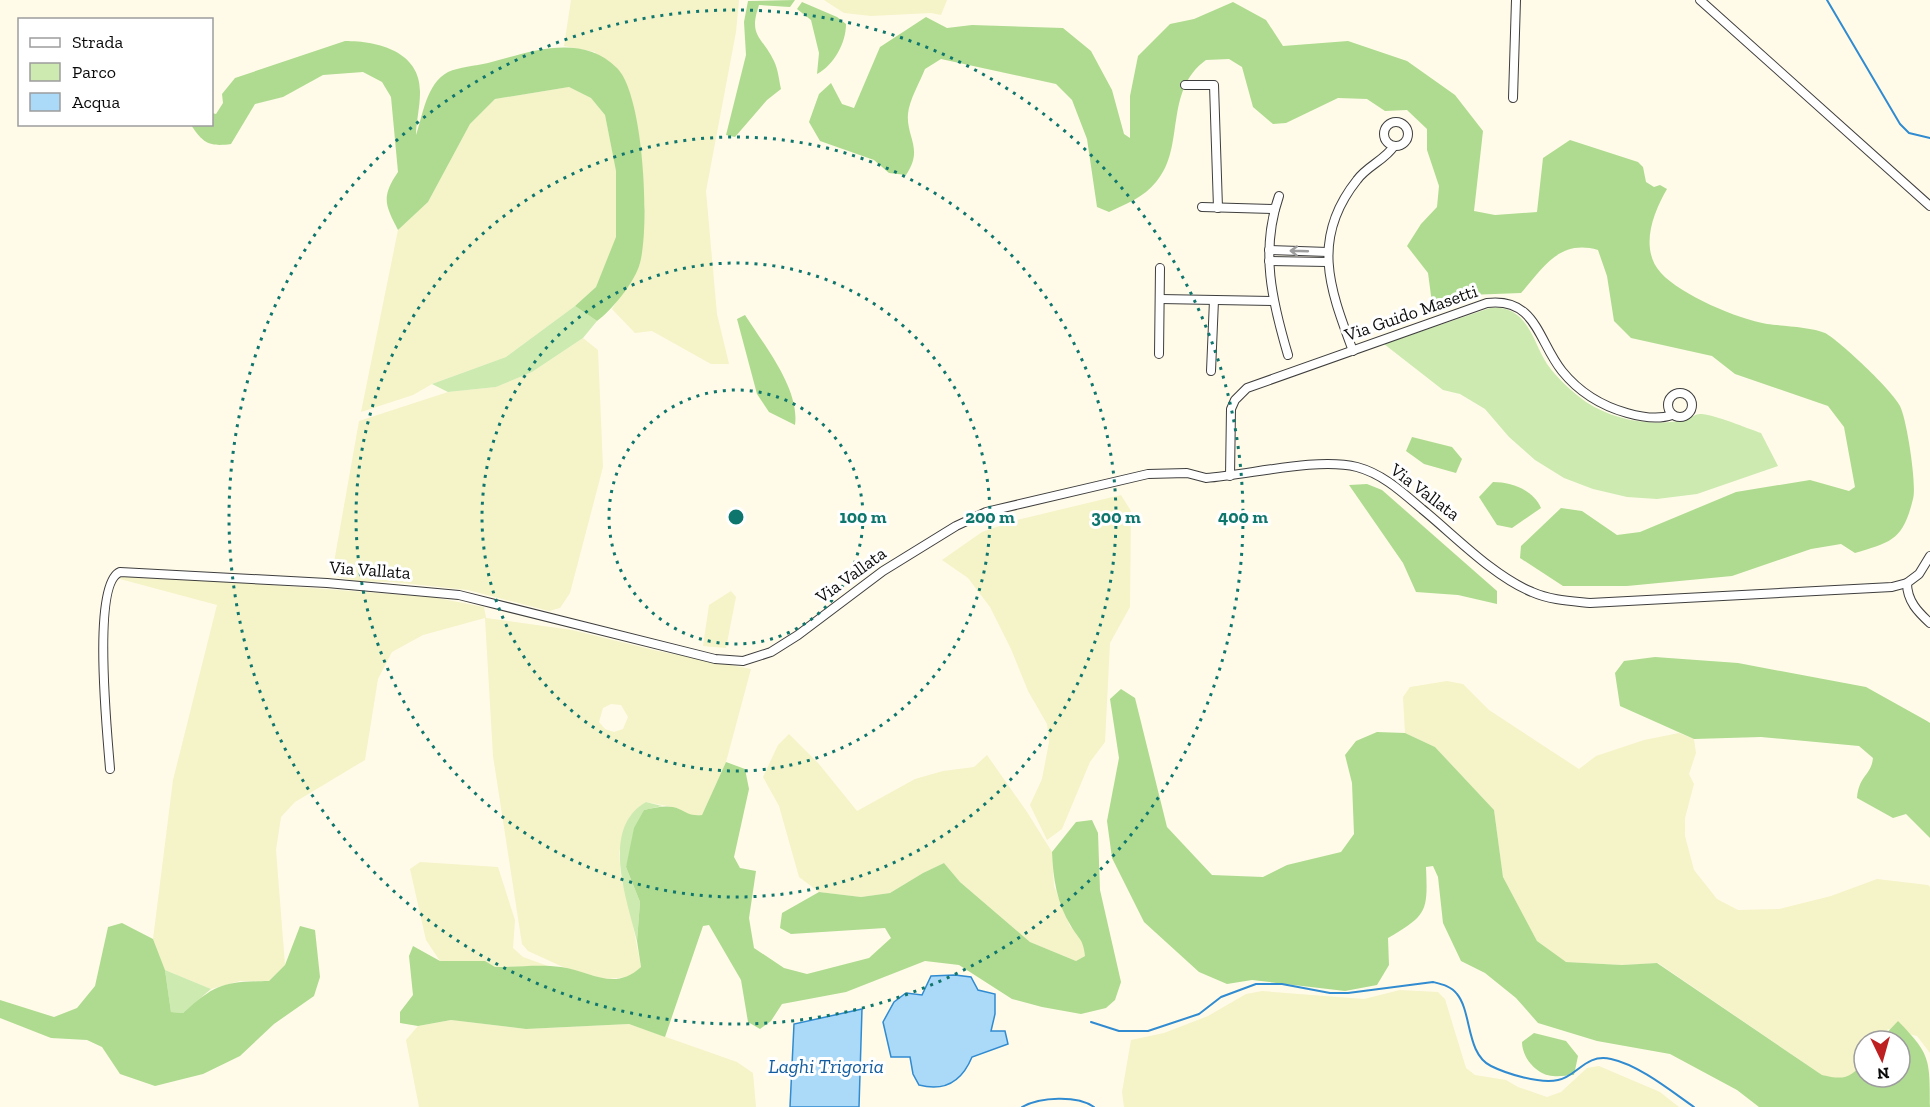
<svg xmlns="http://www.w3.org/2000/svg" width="1930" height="1107" viewBox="0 0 1930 1107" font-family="'Zilla Slab',serif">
<rect width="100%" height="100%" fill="#fffbe8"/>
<g fill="#f5f3c8" fill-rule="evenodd">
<path d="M571 0H739L736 32 706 191 717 314 729 364H711L652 331 635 333 612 309 640 264 595 52 564 46Z"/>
<path d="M824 0H947L941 15 931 13 871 16 844 13Z"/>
<path d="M569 87 591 98 605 115 616 170 617 237 596 287 575 306 506 357 432 384 413 395 361 412 398 230 428 202 470 124 495 99Z"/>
<path d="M583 338 598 350 603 467 570 593 560 608 549 611 468 590 392 582 355 581 338 577 333 568 359 421 448 392 496 387 532 372Z"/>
<path d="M1121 495 1131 511 1130 607 1110 643 1105 742 1090 762 1062 829 1047 840 1030 805 1042 779 1049 742 1047 724 1028 691 1011 649 990 607 968 578 942 560 982 532 1017 520Z"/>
<path d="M122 574 432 597 484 607 486 618 572 630 658 651 751 669 726 762 702 815 690 816 677 808 646 802 630 816 619 852 621 879 628 900 641 967 629 977 605 979 563 967 528 951 522 944 493 756 485 618 423 635 392 652 378 679 365 760 295 802 281 817 276 850 285 965 269 981H240L211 989 165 970 153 939 173 780 217 605 120 579ZM611 704 621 705 628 717 623 729 614 732 605 729 599 722 603 708Z"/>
<path d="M731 591 736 597 726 648 703 646 709 605Z"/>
<path d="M1447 681 1463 684 1489 710 1579 769 1596 756 1644 740 1679 733 1694 739 1696 753 1689 774 1694 784 1685 818V836L1694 870 1717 899 1738 910 1779 909 1831 896 1877 879 1928 885 1930 887V1053L1917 1036 1888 1029 1879 1041H1864V1061L1851 1076 1840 1080 1822 1075 1658 963 1623 965 1565 962 1537 941 1503 877 1494 810 1435 747 1405 733 1403 697 1410 687Z"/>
<path d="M789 734 819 764 857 811 915 779 943 771 974 767 987 755 1027 812 1052 852 1054 886 1070 926 1083 941 1085 956 1076 961 1030 942 960 882 944 863 923 873 890 893 861 897 819 892 799 877 779 806 763 777 778 745Z"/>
<path d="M420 862 498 867 515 920 513 948 523 957 548 966 495 967 440 961 426 940 410 869Z"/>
<path d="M1400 990 1438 992 1445 999 1466 1068 1475 1075 1506 1080 1518 1087 1547 1097 1561 1092 1587 1068 1599 1066 1660 1092 1679 1107H1124L1122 1092 1131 1040 1164 1033 1208 1016 1246 994 1262 991 1364 999Z"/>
<path d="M451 1020 526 1029 629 1024 737 1062 753 1073 756 1107H419L406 1040 418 1026Z"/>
</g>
<g fill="#cdeab1">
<path d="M575 306 597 321 583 338 532 372 496 387 448 392 432 384 506 357Z"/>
<path d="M1490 308C1527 304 1532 340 1547 364 1557 378 1572 392 1586 402 1613 420 1652 427 1683 420 1689 419 1695 414 1700 414 1711 413 1749 429 1761 433L1778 466 1697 494 1657 499 1627 497 1593 489 1564 478 1535 460 1509 437 1485 409 1460 394 1443 390 1384 344Z"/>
<path d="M646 802 662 806 644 810 626 867 640 902 637 941C628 901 599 829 646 802Z"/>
<path d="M165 970 211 989 183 1013 171 1012Z"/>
</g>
<g fill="#afdb90">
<path d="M795 0 790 7 759 5C748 37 762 36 774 61 778 69 779 80 781 89L767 100 735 137 726 135 746 55 744 22 748 1Z"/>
<path d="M802 2 837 17 846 24C846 43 834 65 817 74L819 53 811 20 797 9Z"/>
<path d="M1233 2 1266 20 1283 46 1348 41 1407 61 1455 95 1483 131 1474 211 1495 215 1537 212 1543 158 1570 140 1638 162 1643 167 1646 182 1654 187 1660 185 1667 189C1653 213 1639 249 1661 273 1681 295 1738 319 1767 324 1782 326 1812 327 1825 333 1840 341 1893 391 1900 406 1907 420 1917 486 1913 499 1903 540 1892 542 1855 553L1841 544 1811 549 1732 576 1627 586H1563L1520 558 1521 546 1561 508 1582 511 1617 535 1640 532 1736 492 1810 480 1849 491 1855 487 1844 427 1828 406 1735 374 1712 356 1631 338 1614 321 1607 276 1598 250C1559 239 1543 268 1521 293L1468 295 1432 303 1428 273 1407 246 1421 224 1437 207 1439 186 1427 150V129L1407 110 1385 111 1367 99 1338 98 1286 123 1273 124 1253 107 1242 67 1229 59 1206 60C1163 91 1186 148 1156 182 1144 197 1126 204 1109 212L1097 207 1087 139 1072 100 1056 84 941 59 925 69C920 82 909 100 908 114 906 137 924 149 906 175L889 173 874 160 820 141 809 122 819 94 831 83 842 104 854 108 880 47 926 17 947 28 972 25 1063 28 1091 51 1112 90 1124 134 1130 138V96L1138 56 1170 24 1194 19Z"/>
<path d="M345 41C379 41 421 52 420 93 420 107 416 122 416 135 423 115 426 84 448 72 459 67 475 66 488 63 530 52 581 32 617 68 644 95 650 226 640 263 635 282 612 310 597 321L575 306 596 287 616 237V171L605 115 591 98 569 87 495 99 470 124 428 202 398 230C385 205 381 197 398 172L391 97 382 82 363 72 323 75 283 97 255 104 231 144C209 147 203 143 191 125L212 124V113L216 114 223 103 222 94 235 78Z"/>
<path d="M745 315C764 345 800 389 795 425L769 412 757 394 737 319Z"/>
<path d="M1412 437 1452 447 1462 459 1456 473 1424 464 1406 451Z"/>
<path d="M1493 482C1512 482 1533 490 1541 508L1512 528 1497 525 1479 497Z"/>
<path d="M1367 484 1382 490 1497 591V604L1458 595 1416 592 1403 563 1349 485Z"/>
<path d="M1655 657 1738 663 1866 687 1927 721 1930 723V838L1906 814 1893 818 1857 798C1859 775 1871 776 1873 758L1859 746 1761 737 1694 739 1620 706 1615 673 1624 661Z"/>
<path d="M1121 689 1135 698 1167 827 1212 875 1263 877 1287 865 1341 852 1354 834 1352 783 1345 755 1356 741 1377 732 1405 733 1435 747 1494 810 1503 877 1537 941 1566 962 1622 965 1657 963 1822 1075C1843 1080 1851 1079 1864 1061V1077H1900V1041H1879L1898 1021C1930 1054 1930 1058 1930 1107H1759L1737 1090 1670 1054 1597 1041 1538 1023 1516 998 1485 973 1461 961 1443 923 1438 877 1433 866 1426 867C1428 912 1427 915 1388 938L1389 965 1377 985 1345 991 1252 980 1227 984 1199 972 1144 922 1112 858 1107 821 1119 758 1110 699Z"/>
<path d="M726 762 745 769 749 789 734 857 740 868 756 871 749 918 754 948 784 968 807 974 869 958 891 938 885 928 791 934 780 928 782 913 819 892 861 897 890 893 923 873 944 863 960 882 1030 942 1076 961 1085 956C1083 938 1079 940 1071 926 1057 904 1053 878 1052 852L1076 822 1092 820 1098 833 1100 890 1121 982 1115 1000 1106 1008 1081 1014 1042 1007 1012 999 959 965 925 961 846 992 782 1004 771 1021 760 1029 748 1022 741 980 709 925 703 926 665 1037 629 1024 526 1029 451 1020 418 1026 400 1023V1012L413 995 409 956 413 946 440 961H485L495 967C517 967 540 964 561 967 591 971 614 992 641 967L637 941 640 902 626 867 634 828 644 810C655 808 668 804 679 809 688 813 690 816 702 815Z"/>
<path d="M122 923 153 939 165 970 171 1012 183 1013C217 983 223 982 269 981L285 965 300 926 315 930 320 977 314 996 274 1024 240 1056 203 1074 155 1086 120 1074 102 1047 87 1040 51 1038 0 1018V1000L54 1017 77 1008 95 986 108 927Z"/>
<path d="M1534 1033 1566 1041 1578 1056 1574 1075C1567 1075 1560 1077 1553 1076 1537 1075 1522 1058 1522 1042Z"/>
</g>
<g fill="#abd9f8" stroke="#308bd1" stroke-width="1.5">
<path d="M955 975 971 977 978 990 995 994V1014L991 1031H1005L1008 1044 972 1057C962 1081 945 1092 919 1085L913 1074 910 1057H891L883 1022 894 1002 906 993 922 995 931 976Z"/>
<path d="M862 1009 859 1107H790L794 1024Z"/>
</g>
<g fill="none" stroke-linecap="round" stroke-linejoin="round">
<g stroke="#308bd1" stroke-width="2">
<path d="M1827 0 1900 124 1909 133 1930 138"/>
<path d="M1091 1022 1119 1031H1148L1199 1014 1221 997 1256 984H1282L1330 993H1348L1433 982C1441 984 1451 986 1457 994 1472 1012 1466 1054 1491 1066 1507 1074 1540 1084 1558 1080 1577 1077 1585 1053 1611 1059 1639 1065 1671 1091 1694 1107"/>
<path d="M1022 1107C1040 1097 1077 1095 1094 1107"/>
</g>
<defs>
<g id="minor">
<path d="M1700 0 1930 206"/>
<path d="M1185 85H1214L1218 208"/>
<path d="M1513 98 1516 0"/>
<circle cx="1396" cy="134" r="12"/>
<path d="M1279 196C1260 251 1272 301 1288 355"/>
<path d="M1202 207 1275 209"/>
<path d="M1269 250 1328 252"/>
<path d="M1269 261 1327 262"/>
<path d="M1160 299 1272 301"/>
<path d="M1353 351C1330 289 1310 239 1357 180 1367 166 1385 160 1394 146"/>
<path d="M1159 354 1160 268"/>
<path d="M1211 371 1214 300"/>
<circle cx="1680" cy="405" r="12"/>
<path d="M1230 476 1231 409 1235 400 1247 388 1487 303C1536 297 1538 341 1562 371 1579 392 1602 406 1627 413 1641 417 1658 420 1672 415"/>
<path d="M1930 556 1919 574 1907 583C1907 601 1918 612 1930 623"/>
<path d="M110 769C108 740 91 583 120 572L327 583 459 595 715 659 743 661 771 652 798 635 883 571 956 526 986 512 1148 474 1187 473 1206 478C1249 475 1317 457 1357 467 1383 474 1402 492 1422 509 1454 535 1493 576 1532 592 1550 600 1571 601 1590 603L1892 587 1907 583"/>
</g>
</defs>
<use href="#minor" stroke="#3e3e3e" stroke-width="10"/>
<use href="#minor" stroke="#fff" stroke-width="8"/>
</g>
<defs><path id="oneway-shaft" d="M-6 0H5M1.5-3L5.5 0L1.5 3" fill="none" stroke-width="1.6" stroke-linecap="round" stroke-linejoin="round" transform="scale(1.5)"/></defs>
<use stroke="#9d9d9d" href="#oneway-shaft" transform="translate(1299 251) rotate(-178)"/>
<g fill="none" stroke="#0f766e" stroke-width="3" stroke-dasharray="3 6">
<circle cx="736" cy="517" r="127"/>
<circle cx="736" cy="517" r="254"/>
<circle cx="736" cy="517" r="380"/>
<circle cx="736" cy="517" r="507"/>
</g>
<g text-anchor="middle" stroke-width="6" stroke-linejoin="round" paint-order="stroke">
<g font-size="18" fill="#0b0b0b" stroke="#fff">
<text transform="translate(1411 313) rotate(-19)" y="6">Via Guido Masetti</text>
<text transform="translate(1425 492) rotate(37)" y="6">Via Vallata</text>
<text transform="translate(370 570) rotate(4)" y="6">Via Vallata</text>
<text transform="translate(851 575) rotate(-36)" y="6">Via Vallata</text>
</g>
<g font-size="20" font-style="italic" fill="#125c9f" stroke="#fff">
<text x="826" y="1073">Laghi Trigoria</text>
</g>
</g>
<circle cx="736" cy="517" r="9" fill="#0f766e" stroke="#fff" stroke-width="3"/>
<g font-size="18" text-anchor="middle" font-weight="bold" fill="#0f766e" stroke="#fff" stroke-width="6" stroke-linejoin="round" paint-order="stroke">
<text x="863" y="523">100 m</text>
<text x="990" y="523">200 m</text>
<text x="1116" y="523">300 m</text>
<text x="1243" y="523">400 m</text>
</g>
<rect x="18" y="18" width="195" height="108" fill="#ffffff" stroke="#9d9d9d" stroke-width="1.5"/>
<rect x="30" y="38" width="30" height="9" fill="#ffffff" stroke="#9d9d9d" stroke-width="1.5"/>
<text x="72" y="48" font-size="18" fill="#0b0b0b">Strada</text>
<rect x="30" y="63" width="30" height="18" fill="#cdeab1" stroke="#9d9d9d" stroke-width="1.5"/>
<text x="72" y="78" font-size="18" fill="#0b0b0b">Parco</text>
<rect x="30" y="93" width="30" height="18" fill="#abd9f8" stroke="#9d9d9d" stroke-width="1.5"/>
<text x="72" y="108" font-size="18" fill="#0b0b0b">Acqua</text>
<g transform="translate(1882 1059) rotate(175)"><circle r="28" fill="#ffffff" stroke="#9d9d9d" stroke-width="1.5"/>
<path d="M0-4.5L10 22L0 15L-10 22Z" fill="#be2022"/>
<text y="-9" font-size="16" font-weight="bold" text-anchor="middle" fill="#0b0b0b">N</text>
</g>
</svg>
